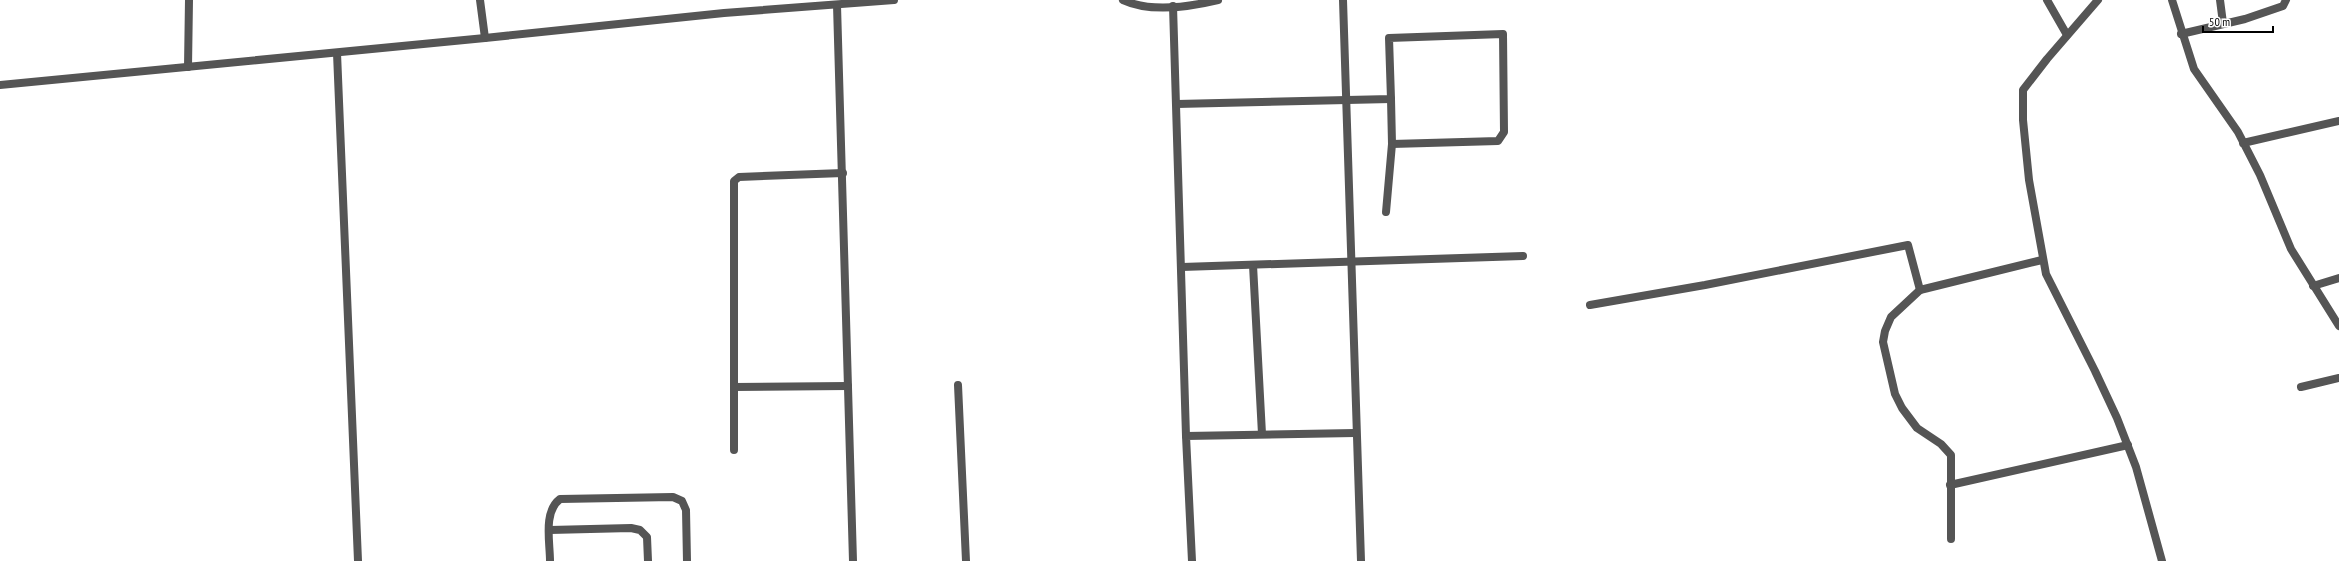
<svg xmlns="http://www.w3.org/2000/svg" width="2339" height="561" viewBox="0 0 2339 561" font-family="'PT Sans Narrow',sans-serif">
<rect width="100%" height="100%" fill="#fff"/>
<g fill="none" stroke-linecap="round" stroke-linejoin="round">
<g stroke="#555" stroke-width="8">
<path d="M480 0 485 38"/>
<path d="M1123 0C1151 13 1189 7 1218 0"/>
<path d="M1343 0 1361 561"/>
<path d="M2047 0 2067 35"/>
<path d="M2172 0 2194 69 2238 132 2260 175 2291 249 2339 326"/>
<path d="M2220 0 2223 23"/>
<path d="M837 5 853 561"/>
<path d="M1173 6 1186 436"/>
<path d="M2181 34 2245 19 2283 6 2286 0"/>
<path d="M337 53 358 561"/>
<path d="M188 67 189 0"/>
<path d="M0 85 485 38 724 13 894 0"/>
<path d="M1177 104 1391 99 1389 38 1503 34 1504 132 1498 141 1392 144"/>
<path d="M2243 143 2339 121"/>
<path d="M1386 212 1392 144 1391 99"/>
<path d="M1253 265 1262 434"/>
<path d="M1182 267 1523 256"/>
<path d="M2313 286 2339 278"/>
<path d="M1920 290 1891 317 1885 331 1883 342 1895 394 1902 408 1917 428 1941 444 1951 455V539"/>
<path d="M1590 305 1705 285 1908 245 1920 290 2042 260"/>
<path d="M958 385 966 561"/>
<path d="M734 387 848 386"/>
<path d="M2301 387 2339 378"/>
<path d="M734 450V181L739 177 843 173"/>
<path d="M1950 485 2128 445"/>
<path d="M550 530 631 528 640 530 647 537 648 561"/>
<path d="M550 561C550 542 543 512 560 499L673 497 682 501 686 510 687 561"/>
<path d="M1192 561 1186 436 1355 433"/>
</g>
<path stroke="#555" stroke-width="8" d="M2098 0 2047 59 2023 90V120L2029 180 2046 274 2095 371 2117 418 2136 467 2162 561"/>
</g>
<path d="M2203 26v6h70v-6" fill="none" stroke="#000000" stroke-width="2"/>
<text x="2209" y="26" font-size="12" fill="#000000" stroke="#ffffff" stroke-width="3" paint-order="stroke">50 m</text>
</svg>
